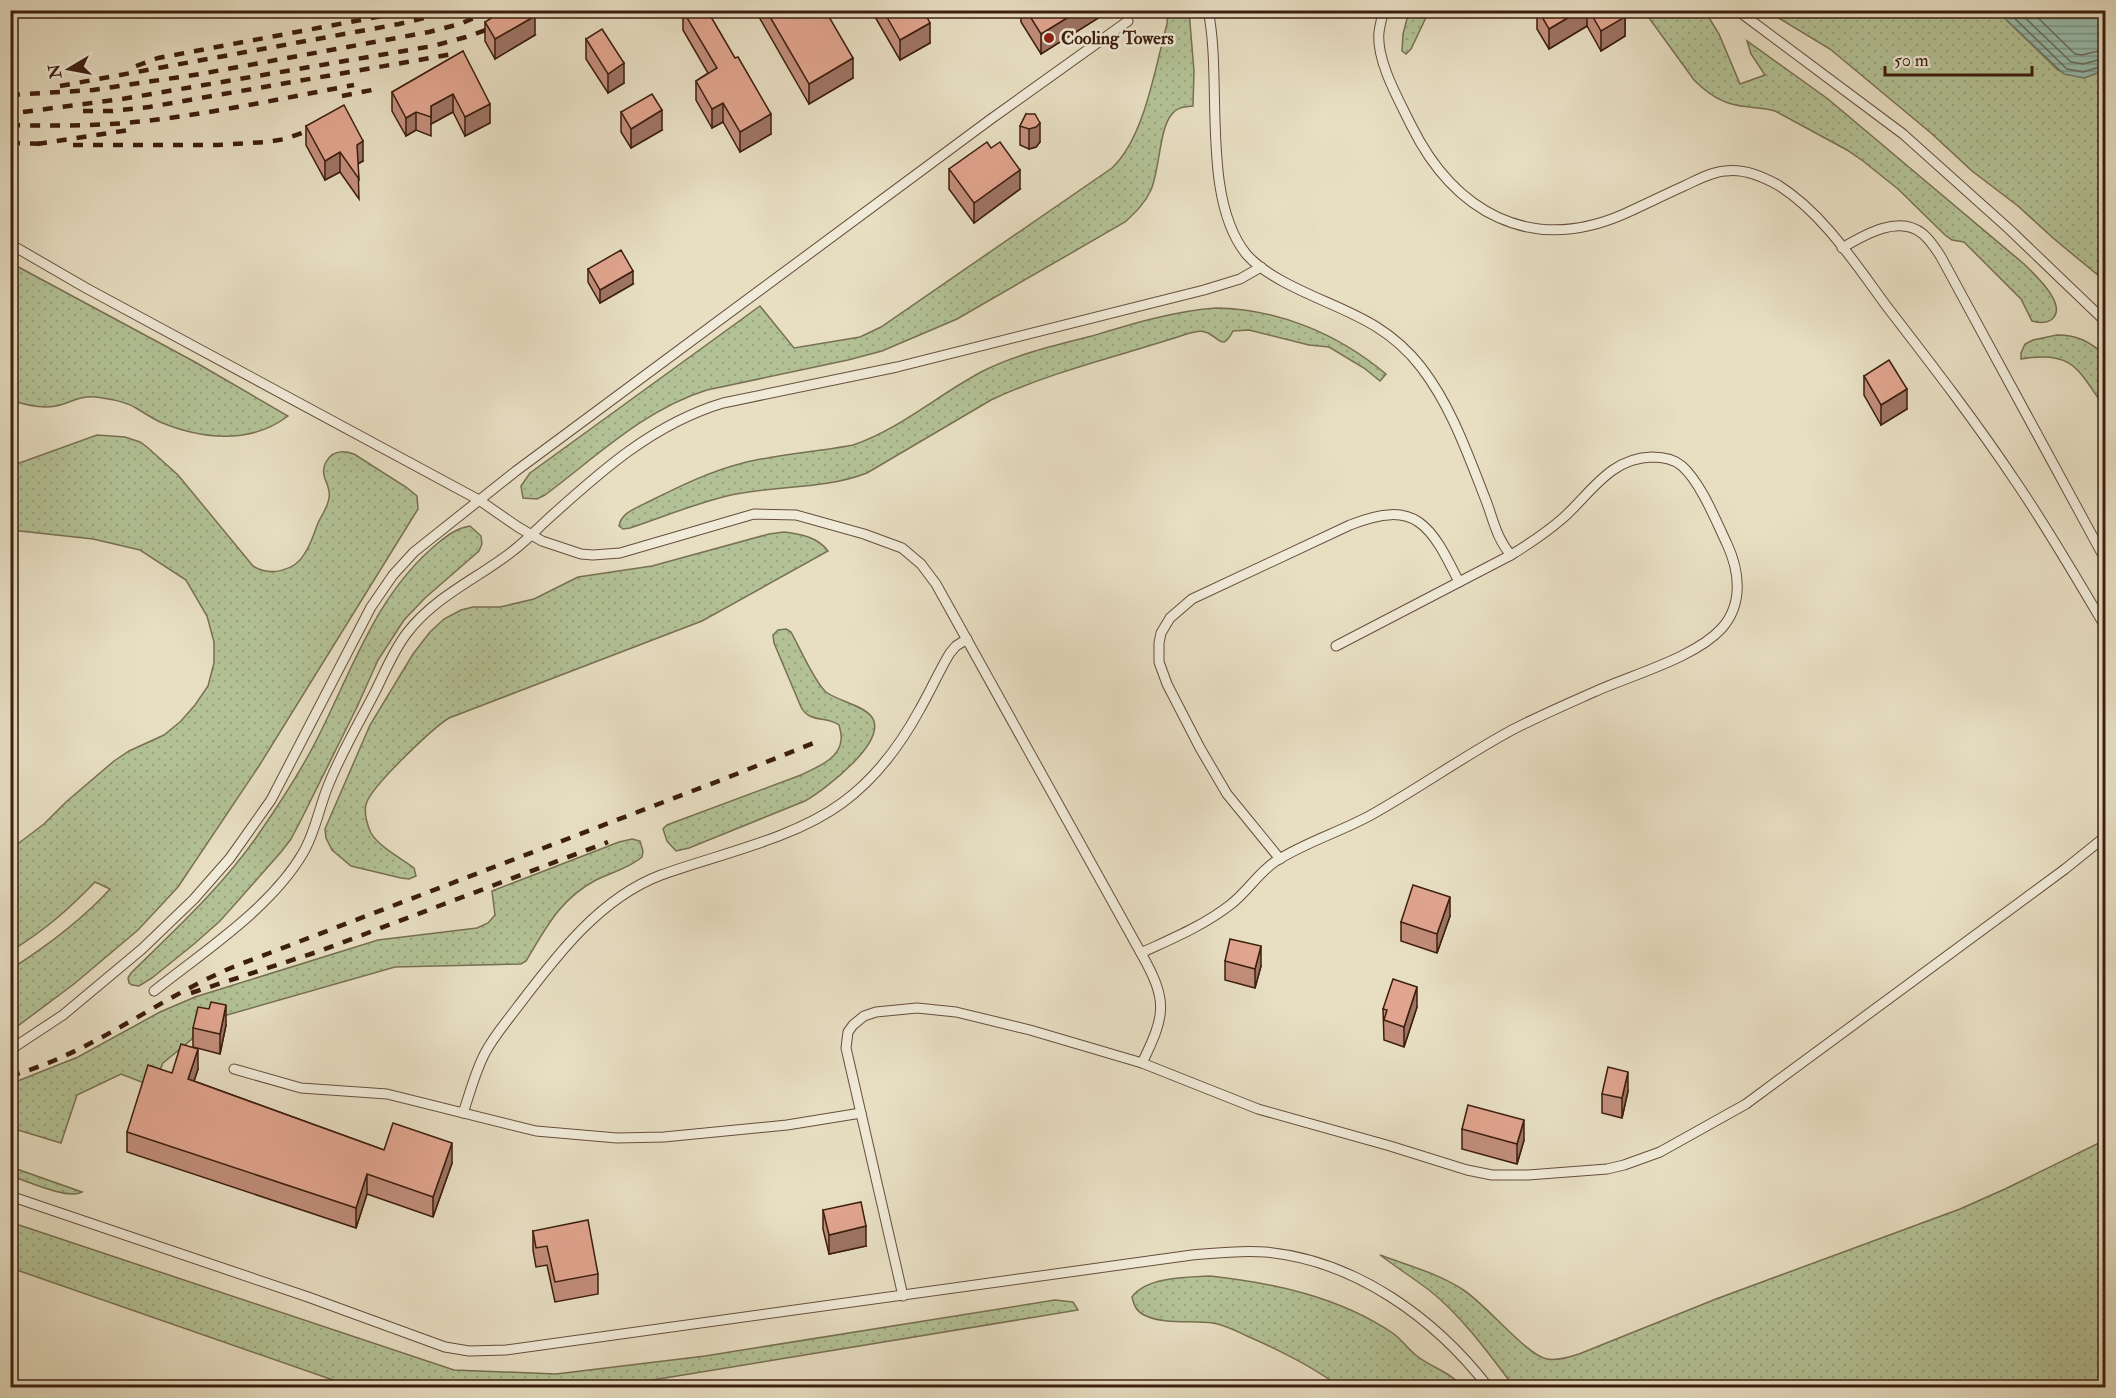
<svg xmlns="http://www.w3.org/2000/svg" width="2116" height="1398" viewBox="0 0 2116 1398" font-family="'IM FELL Double Pica',serif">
<defs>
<pattern id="grass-dots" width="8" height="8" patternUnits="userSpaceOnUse" patternTransform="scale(1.5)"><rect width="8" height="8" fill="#b3c296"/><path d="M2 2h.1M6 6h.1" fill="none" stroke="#9ba680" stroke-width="1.8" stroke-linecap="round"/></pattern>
<pattern id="water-rules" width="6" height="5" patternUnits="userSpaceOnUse" patternTransform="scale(1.5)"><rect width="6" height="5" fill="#98bdae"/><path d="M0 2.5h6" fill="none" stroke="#7d998c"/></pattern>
</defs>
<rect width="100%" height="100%" fill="#e8dfc3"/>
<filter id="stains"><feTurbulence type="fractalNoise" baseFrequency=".00333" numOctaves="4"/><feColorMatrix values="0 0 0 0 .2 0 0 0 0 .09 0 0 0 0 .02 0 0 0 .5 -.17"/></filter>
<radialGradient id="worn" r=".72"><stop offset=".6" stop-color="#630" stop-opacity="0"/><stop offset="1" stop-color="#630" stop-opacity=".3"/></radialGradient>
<g fill="url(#grass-dots)" stroke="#787052" stroke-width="1.5">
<path d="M1168 11H1189L1194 71 1193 106C1185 107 1177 107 1172 114 1159 129 1160 169 1151 190 1145 203 1136 212 1125 222L957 319 882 351 848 360 707 390C645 409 596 457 545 495L537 499 523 498 521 486 530 473 760 306 794 348 860 337 881 327 1112 168C1145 137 1155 67 1167 24Z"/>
<path d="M1409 11H1429L1411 49 1406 54 1402 51 1403 34Z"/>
<path d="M1644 11H1705L1719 34 1740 84 1765 75 1751 54 1747 41 1828 99 2024 264C2034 274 2070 306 2051 320 2045 324 2039 323 2032 321L2021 299 1964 242 1952 240 1945 235 1898 189 1863 161 1847 150 1775 111C1762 107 1749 108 1736 105 1719 102 1706 92 1694 80Z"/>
<path d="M1767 11H1997L2058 70 2084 78 2105 70V281L2053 238 2018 206 1972 171 1931 133 1830 49Z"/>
<path d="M11 263 195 362 288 416C250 445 201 439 160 422 152 418 144 413 136 408 124 401 110 399 96 397 81 395 70 403 56 406 41 409 25 405 11 400Z"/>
<path d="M1216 308C1279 309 1338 334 1386 374L1380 381 1364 368 1329 347 1309 345 1249 330 1233 331C1222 353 1219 336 1205 332 1201 330 1195 332 1190 333 1124 355 1055 370 991 400L867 473C823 490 776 485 731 495 696 503 663 517 630 528L623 529 619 526C621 512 639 507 650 501 680 486 711 471 743 463 779 454 817 452 853 445 900 429 939 394 983 371 1017 354 1056 345 1092 336 1132 324 1174 311 1216 308Z"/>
<path d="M2057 335C2078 335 2091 342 2105 356V408C2078 370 2074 350 2021 359V353L2025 344 2033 340Z"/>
<path d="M97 435 125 437 140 442 147 447 178 475 253 566C270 577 295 571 305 553 311 544 314 533 318 523 322 515 328 506 329 498 332 485 318 476 326 462 332 451 343 450 354 454L406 487 417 496 418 509 259 766 178 887 138 930 74 984 11 1031V969C47 946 81 921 110 889L95 882C67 911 45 930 11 951V849L44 824 66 802 114 761 129 751 164 735 181 721 195 705 208 686 214 663V642L207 616 186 580 140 550 93 539 11 530V466Z"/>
<path d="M470 526 481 536 482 544 479 551 425 598 404 620 378 660 357 707 302 818 291 839 281 852 220 921 194 944 152 978 139 986 132 985 129 983 128 978 131 973C177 928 224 885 260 832 280 803 299 774 315 743 352 672 374 596 438 543 448 535 457 528 470 526Z"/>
<path d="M784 532C800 534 818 537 828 551L702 621 449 718C433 728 368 789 366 805 364 813 367 825 371 833 379 847 401 858 414 868L416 876 409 879 401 878 351 866 332 850 326 838 325 829 370 725 413 654 430 632 444 619 461 610 473 607H500L534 599 578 577 652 566 769 534Z"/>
<path d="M786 629 791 632C799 646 815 683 826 692 838 701 862 705 871 716 891 740 823 791 805 801L689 848 676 851 667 841 663 829 667 825 801 775C815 768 840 759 841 740 842 735 840 729 839 725 826 716 809 723 801 707L774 643 773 635 778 630Z"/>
<path d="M632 839 640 841 643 851 642 857C630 868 610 873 596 880 560 899 546 928 526 961L521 964 395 967 199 1023 196 1025 192 1039 163 1063 159 1072 144 1083 121 1074 77 1095 61 1143 11 1128 10 1084 78 1057 160 1012 195 997 378 940 477 928 488 923 495 915 492 891 619 842Z"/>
<path d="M2105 1140V1387H1514C1490 1355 1461 1315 1429 1290 1413 1278 1396 1267 1380 1255 1407 1265 1437 1273 1462 1289 1484 1302 1527 1356 1547 1359 1557 1361 1570 1357 1579 1354L1716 1299 1960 1209 2005 1189Z"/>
<path d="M11 1167 82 1192C68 1200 27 1181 11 1176Z"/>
<path d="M10 1222 454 1370 556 1374 705 1356 1055 1300 1073 1302 1078 1310 610 1387 356 1388 11 1268Z"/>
<path d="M1210 1276C1274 1283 1340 1297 1394 1334 1403 1341 1409 1350 1417 1356 1432 1368 1451 1372 1462 1387H1340C1312 1366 1279 1350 1247 1336 1236 1331 1225 1325 1213 1323 1191 1320 1164 1325 1144 1315 1136 1311 1134 1305 1132 1297 1146 1277 1188 1277 1210 1276Z"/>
</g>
<path fill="url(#water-rules)" stroke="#737d6e" stroke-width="1.5" d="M1997 11H2105V70L2084 78 2064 74Z"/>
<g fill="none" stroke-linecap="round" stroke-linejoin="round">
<g stroke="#6a6e5e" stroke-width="1.5">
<path d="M2006 10 2067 69 2083 72 2106 65"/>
<path d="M2017 10 2071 62 2083 64 2106 58"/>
<path d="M2030 10 2075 54 2082 55 2106 49"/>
</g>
<defs>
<g id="service">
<path d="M1208 10C1223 81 1200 198 1247 255 1257 266 1271 275 1284 282 1336 310 1382 317 1421 367 1451 406 1467 452 1485 498 1493 518 1496 538 1511 555L1336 646"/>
<path d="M1384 10C1382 17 1380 25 1379 32 1376 61 1399 100 1411 125 1454 212 1530 255 1624 214 1644 205 1664 195 1684 186 1697 180 1711 172 1725 171 1743 168 1762 176 1778 185 1824 214 1856 265 1888 308 1932 365 1976 422 2016 482 2048 529 2077 579 2106 628"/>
<path d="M1737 10 1903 134 2009 229 2106 322"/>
<path d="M10 244 86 288 479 500 518 527 542 541 581 554 593 555 620 553 754 514 796 515 864 534 902 548 921 564 936 584 1141 953"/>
<path d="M1842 248C1864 235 1899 214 1923 234 1930 240 1936 249 1941 257L2106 561"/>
<path d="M1280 859 1227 794 1200 748 1167 684 1159 662V643L1161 633 1170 618 1192 599 1350 525C1417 498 1431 526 1459 582"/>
<path d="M154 991C203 952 271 908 303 853 315 833 319 808 328 786 341 753 359 723 375 692 385 672 393 651 407 633 435 596 479 578 514 550 526 541 537 529 548 519 601 471 653 424 723 403L897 367 1204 290 1240 279 1261 267"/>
<path d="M10 1050 63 1015 142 949 194 899 230 858 271 800 371 607 393 575 414 552 516 471 991 119 1128 21"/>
<path d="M1142 1063C1166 1014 1168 1001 1141 953 1171 939 1203 926 1230 905 1247 892 1258 873 1276 861 1306 842 1340 832 1371 815 1419 788 1464 756 1512 730 1539 716 1567 704 1594 692 1631 675 1695 658 1722 628 1743 604 1740 572 1727 544 1716 521 1701 483 1682 466 1674 459 1662 457 1652 457 1610 458 1591 493 1563 518 1547 532 1529 544 1511 555"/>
<path d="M234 1069 301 1088 387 1094 536 1131 617 1138 664 1137 787 1125 861 1113"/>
<path d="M463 1113C470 1093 475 1072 485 1053 494 1036 507 1021 519 1005 557 955 600 898 661 875 719 854 793 839 842 803 875 779 901 744 920 709 931 690 939 671 950 653L956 646 967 639"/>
<path d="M10 1196 308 1297 445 1347 469 1351 506 1350 1192 1255C1216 1253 1241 1250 1265 1252 1355 1260 1435 1318 1489 1388"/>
<path d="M903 1296 846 1048 848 1032 853 1025 864 1016 876 1012 917 1008 956 1012 1030 1030 1142 1063 1258 1109 1390 1146 1467 1170 1492 1175H1528L1607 1169 1624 1165 1660 1152 1746 1104 2065 869 2106 836"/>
</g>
</defs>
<use href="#service" stroke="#674e3c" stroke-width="11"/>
<use href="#service" stroke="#f0ead8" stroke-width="9"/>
<g stroke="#3c1e0f" stroke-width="4.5" stroke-dasharray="10 10" stroke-linecap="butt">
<path d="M136 66 158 58 414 10"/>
<path d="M60 86 399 24 458 10"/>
<path d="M10 95 93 90 200 74 429 32 460 24 492 10"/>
<path d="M342 96 377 89"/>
<path d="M83 111H112L149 107 453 54"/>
<path d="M23 112 122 99 433 46 466 37 486 30 519 10"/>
<path d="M10 125C49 126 87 126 125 123 202 116 278 99 354 85"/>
<path d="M10 143 46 144"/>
<path d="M37 144 129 130"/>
<path d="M73 145H217L266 142 285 139 302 133 321 123"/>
<path d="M191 993 320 951 608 842"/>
<path d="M10 1076C93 1053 155 1000 233 967L729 777 821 740"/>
</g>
</g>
<g fill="#c28e7b" stroke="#3c1e0f" stroke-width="1.5">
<path d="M755 10H825L853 78 809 104Z"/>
<path d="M871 10H923L930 43 900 60Z"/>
<path d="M1021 10H1111L1041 54 1021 22Z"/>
<path d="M1537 10H1629V16L1625 18V36L1601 51 1587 26 1549 49 1537 29Z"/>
<path d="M683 11 771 134 740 152 723 122 712 128 696 100V81L708 73 683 30Z"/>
<path d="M485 22 535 35 495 59 485 41Z"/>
<path d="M586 39 624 83 608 93 586 59Z"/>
<path d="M463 51 490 123 465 136 453 112 431 124V136L416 130 406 136 392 111V92Z"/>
<path d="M621 112 662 130 631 148 621 132Z"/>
<path d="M1026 114 1040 142 1036 147 1029 149 1020 145V126Z"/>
<path d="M306 126 363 161 358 164 359 199 340 172 325 180 306 145Z"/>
<path d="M949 169 1020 189 974 223 949 189Z"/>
<path d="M588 269 633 284 600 303 588 282Z"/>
<path d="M1864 376 1907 409 1881 425 1864 395Z"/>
<path d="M1450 916 1437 953 1401 941V922Z"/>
<path d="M1225 961 1261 966 1255 988 1225 980Z"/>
<path d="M1417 1007 1404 1047 1384 1040 1383 1009Z"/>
<path d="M209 1009 226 1025 220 1054 193 1047V1028Z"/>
<path d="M198 1069 194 1081 384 1150 452 1163 433 1217 367 1194 356 1228 127 1152V1132L172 1073Z"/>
<path d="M1628 1091 1622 1118 1602 1113V1094Z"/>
<path d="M1462 1129 1524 1140 1517 1164 1462 1149Z"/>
<path d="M823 1210 866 1246 829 1254 823 1229Z"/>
<path d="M533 1231 598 1274V1294L555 1302 547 1265 536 1267 533 1250Z"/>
</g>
<g fill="#9e7464" stroke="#3c1e0f" stroke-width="1.5">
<path d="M1080 10H1111L1041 54V34Z"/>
<path d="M1581 10H1587V26L1549 49V29Z"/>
<path d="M1617 10H1629V16L1625 18V36L1601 51V31Z"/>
<path d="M535 16V35L495 59V39Z"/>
<path d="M930 23V43L900 60V40Z"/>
<path d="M853 58V78L809 104V84Z"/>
<path d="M624 63V83L608 93V74Z"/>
<path d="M453 94V112L431 124V106Z"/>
<path d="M723 103V122L712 128V109Z"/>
<path d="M490 104V123L465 136V117Z"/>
<path d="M662 110V130L631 148V129Z"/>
<path d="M416 112V130L406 136V118Z"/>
<path d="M771 114V134L740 152V132Z"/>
<path d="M1040 123V142L1036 147 1029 149V129Z"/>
<path d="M363 141V161L357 164V145Z"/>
<path d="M340 152V172L325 180V161Z"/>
<path d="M1020 170V189L974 223V203Z"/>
<path d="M633 271V284L600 303V290Z"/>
<path d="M1907 389V409L1881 425V405Z"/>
<path d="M1450 897V916L1437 953V934Z"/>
<path d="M1261 946V966L1255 988V969Z"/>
<path d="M1417 987V1007L1404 1047V1027Z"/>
<path d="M226 1005V1025L220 1054V1034Z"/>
<path d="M198 1049V1069L188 1099V1079Z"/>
<path d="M1628 1072V1091L1622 1118V1098Z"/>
<path d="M1524 1120V1140L1517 1164V1144Z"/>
<path d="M452 1143V1163L433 1217V1197Z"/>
<path d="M367 1174V1194L356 1228V1208Z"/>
<path d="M866 1226V1246L829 1254V1235Z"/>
</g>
<g fill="#e1a58f" stroke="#3c1e0f" stroke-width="1.5">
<path d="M504 10H532L535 16 495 39 485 22Z"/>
<path d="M707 10 735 58 738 57 771 114 740 132 723 103 712 109 696 81 717 68 683 11Z"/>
<path d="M766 10H825L853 58 809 84Z"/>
<path d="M883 10H923L930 23 900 40Z"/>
<path d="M1026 10H1080L1041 34Z"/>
<path d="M1538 10H1581L1549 29Z"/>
<path d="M1589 10H1621L1625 17 1601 31Z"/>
<path d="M602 29 624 63 608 74 586 39Z"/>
<path d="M463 51 490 104 465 117 453 94 431 106V117L416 112 406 118 392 92Z"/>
<path d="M652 94 662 110 631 129 621 112Z"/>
<path d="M344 105 363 141 357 145 359 179 340 152 325 161 306 126Z"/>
<path d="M1026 114H1035L1040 123 1036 127 1029 129 1020 126Z"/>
<path d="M987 142 991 148 1000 142 1020 170 974 203 949 169Z"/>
<path d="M621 250 633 271 600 290 588 269Z"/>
<path d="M1889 360 1907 389 1881 405 1864 376Z"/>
<path d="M1413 885 1450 897 1437 934 1401 922Z"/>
<path d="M1230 939 1261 946 1255 969 1225 961Z"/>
<path d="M1393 979 1417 987 1404 1027 1384 1020 1387 1010 1383 1009Z"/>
<path d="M211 1002 226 1005 220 1034 193 1028 198 1007 209 1009Z"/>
<path d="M181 1044 198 1049 188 1079 384 1150 393 1123 452 1143 433 1197 367 1174 356 1208 127 1132 148 1065 172 1073Z"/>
<path d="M1608 1067 1628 1072 1622 1098 1602 1094Z"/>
<path d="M1468 1105 1524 1120 1517 1144 1462 1129Z"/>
<path d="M861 1202 866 1226 829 1235 823 1210Z"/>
<path d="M588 1220 598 1274 555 1282 547 1246 536 1248 533 1231Z"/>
</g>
<circle fill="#8f2418" stroke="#f0ead8" stroke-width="2" cx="1049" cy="38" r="6"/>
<g text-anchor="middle" stroke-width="5" stroke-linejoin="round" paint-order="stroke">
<g font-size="18" font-weight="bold" fill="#3c1e0f" stroke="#f0ead8" text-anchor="start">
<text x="1061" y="44">Cooling Towers</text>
</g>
</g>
<rect width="2116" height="1398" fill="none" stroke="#e8dfc3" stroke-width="36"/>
<rect x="12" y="12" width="2092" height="1374" fill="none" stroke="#3c1e0f" stroke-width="3"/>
<rect x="18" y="18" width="2080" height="1362" fill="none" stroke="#3c1e0f" stroke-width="1.5"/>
<g transform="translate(69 69) rotate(260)" stroke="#f0ead8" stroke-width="4.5" paint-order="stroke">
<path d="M0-4.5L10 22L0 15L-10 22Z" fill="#3c1e0f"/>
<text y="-9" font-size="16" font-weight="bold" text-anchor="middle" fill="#3c1e0f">N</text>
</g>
<path d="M1885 66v9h147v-9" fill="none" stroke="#3c1e0f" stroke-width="3"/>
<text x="1894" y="66" font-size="18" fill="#3c1e0f" stroke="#f0ead8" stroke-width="4.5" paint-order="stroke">50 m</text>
<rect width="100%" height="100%" filter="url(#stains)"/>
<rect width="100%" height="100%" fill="url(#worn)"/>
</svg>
